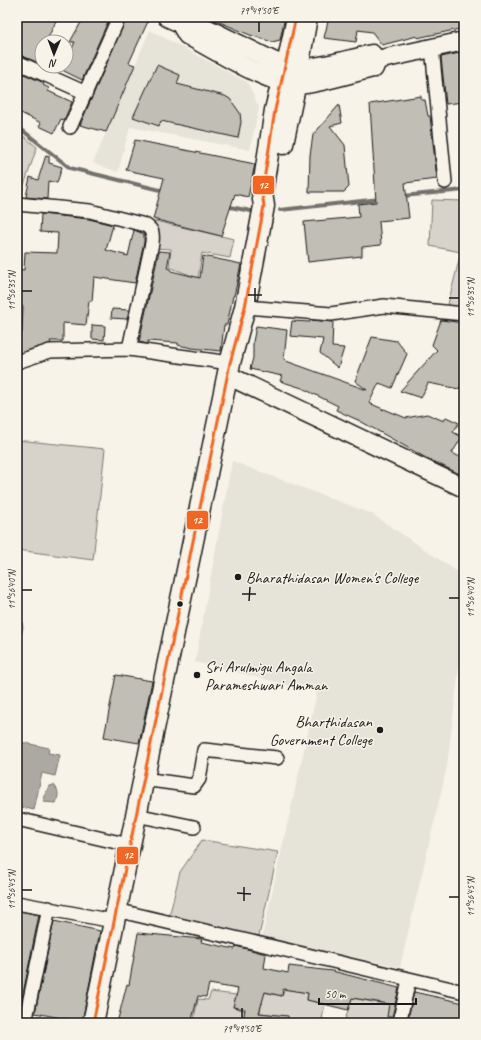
<svg xmlns="http://www.w3.org/2000/svg" width="481" height="1040" viewBox="0 0 481 1040" font-family="Caveat,sans-serif">
<rect width="100%" height="100%" fill="#f7f3e8"/>
<filter id="ink" filterUnits="userSpaceOnUse"><feTurbulence type="fractalNoise" baseFrequency=".025" numOctaves="2"/><feDisplacementMap in="SourceGraphic" scale="8" xChannelSelector="R" yChannelSelector="G"/><feConvolveMatrix kernelMatrix="1 2 1 2 8 2 1 2 1" color-interpolation-filters="sRGB"/></filter>
<g filter="url(#ink)">
<g fill="#e6e3d9">
<path d="M150 30 247 82 259 107 250 150 130 127 118 172 93 163Z"/>
<path d="M232 461 372 514 464 576V627L447 767 400 967 262 937 317 692 195 662Z"/>
</g>
<g fill="#d7d3cb" stroke="#7a7874">
<path d="M17 131 37 147 19 200H17Z"/>
<path d="M432 200 464 201V318L446 312 461 252 430 246Z"/>
<path d="M155 221 234 239 230 258 202 253 198 278 169 267 171 249 153 248Z"/>
<path d="M17 440 105 449 93 560 17 550Z"/>
<path d="M17 598 23 627 17 654Z"/>
<path d="M202 840 278 852 259 936 169 917 180 872Z"/>
<path d="M285 989 308 993 307 1000 325 1004 322 1019 332 1021V1023H269L271 1014 260 1013 263 992 282 996Z"/>
<path d="M211 992 236 995 233 1007 245 1011 243 1023H193L198 999 208 1000Z"/>
<path d="M352 998 389 1005 388 1017 399 1018 398 1023H344Z"/>
</g>
<g fill="#aca9a2" stroke="#72716c">
<path d="M20 742 49 748 48 753 60 755 55 776 42 773 34 810 17 806V755Z"/>
<path d="M54 785C59 791 59 795 56 803L43 802 46 792 50 786Z"/>
</g>
<g fill="none" stroke-linecap="round" stroke-linejoin="round">
<g stroke="#72716c" stroke-width="4">
<path d="M17 126 70 168 164 191"/>
<path d="M403 196 464 190"/>
<path d="M225 206 256 212"/>
<path d="M280 210 380 199"/>
</g>
</g>
<g fill="#c0beb5" stroke="#1c1c1c">
<path d="M17 17H58L46 42H42V64L17 54Z"/>
<path d="M84 17H110L82 80 62 70 63 66H66V61L75 42H70Z"/>
<path d="M127 17H150L129 63 135 65 111 121 106 132 80 125Z"/>
<path d="M208 17H285L280 40 272 42 250 35Z"/>
<path d="M329 17H464V28L417 38V36L382 45 372 32 358 30 356 42 324 38Z"/>
<path d="M464 52V102L446 104 441 57Z"/>
<path d="M157 65 180 75 177 84 225 96 230 99 240 113 241 122 238 138 161 121 159 126 133 117Z"/>
<path d="M17 71 44 83 43 85 49 88 48 91 72 102 64 120 61 119 54 133 39 126 41 123 17 111Z"/>
<path d="M421 96V100H425L428 116H430L437 179 405 183 409 218 379 221 381 245 362 247V256L308 262 304 222 359 217 358 204 376 202 370 104Z"/>
<path d="M339 105 342 123 330 126 345 145 349 187 344 192H309L310 155 313 135Z"/>
<path d="M135 140 255 164 248 197 235 194 221 236 153 219 164 178 126 170Z"/>
<path d="M46 155 49 156V163L62 167 57 183 48 181 47 199 26 197 30 177 38 180Z"/>
<path d="M41 214 89 219 113 225 106 250 128 256 134 230 144 234V242L135 283 94 277 92 301H89L86 325 63 323V341H50L51 343 17 354V333L22 332 23 306H17V269L24 270 25 252 57 253 58 233 40 232Z"/>
<path d="M159 251 170 252 167 268 171 269V271L200 278 203 256 241 264 234 296H233L227 325H224L221 351 192 348 178 345V343L148 341V344L139 342Z"/>
<path d="M112 309 129 310 127 319 111 318Z"/>
<path d="M310 320 333 322 332 347 344 348 338 368 320 353 323 339 290 336 292 321 310 322Z"/>
<path d="M441 320 464 323V378L459 389 428 383 421 398 400 391 437 350 432 345Z"/>
<path d="M92 325 105 326 104 340 92 339Z"/>
<path d="M256 326 287 330 284 359 286 361 367 390 355 381 372 337 397 341 407 354 392 388 379 383 369 403 383 409 382 410 384 409 406 418 427 414 444 421 446 417 459 423 453 432 462 437 452 453 462 458 460 461 464 462V476L426 458 360 421 336 410 338 406 302 388 280 381 282 376 250 369 253 358V342Z"/>
<path d="M116 675 152 681 139 743 104 737Z"/>
<path d="M19 911 39 915 17 1023V918Z"/>
<path d="M54 921 100 931 82 1022 35 1013Z"/>
<path d="M138 933 202 939 201 942 235 949 236 946 266 954 264 968 288 973 289 966 332 971 399 988 392 1017H387L389 1004 352 998 348 1010 307 1000 308 993 283 989 282 996 265 992 259 1013 288 1016V1023H243L245 1009 233 1007 238 989 209 984 206 997 198 996 191 1023H117L127 984 129 985Z"/>
<path d="M414 992 464 1003V1023H407Z"/>
</g>
<g fill="none" stroke-linecap="round" stroke-linejoin="round">
<defs>
<g id="street">
<path d="M432 47 445 182"/>
<path d="M17 62 86 93"/>
<path d="M70 127 119 17"/>
<path d="M17 204 90 211 145 225C153 230 153 234 152 243L129 349"/>
<path d="M245 307 331 314 384 306 464 314"/>
<path d="M17 362 50 351 129 349 230 363"/>
<path d="M143 779 194 786 199 779 204 750 277 758"/>
<path d="M136 815 194 827"/>
<path d="M17 819 129 845"/>
<path d="M17 903 113 921"/>
<path d="M116 910 464 992"/>
<path d="M25 1023 49 908"/>
<path d="M399 1023 409 980"/>
</g>
<g id="secondary">
<path d="M167 17 180 23 194 22 273 61C281 64 291 68 300 68 324 68 349 59 372 54L377 60"/>
<path d="M180 23 187 35C213 49 269 84 296 85 315 85 354 72 374 68L377 60"/>
<path d="M377 60 464 41"/>
<path d="M286 65 296 17"/>
<path d="M299 68 308 17"/>
<path d="M229 376 464 488"/>
</g>
<g id="primary">
<path d="M283 144 299 68"/>
<path d="M93 1023 230 363 245 307 264 206 262 193 275 110 286 65"/>
</g>
</defs>
<use href="#street" stroke="#1c1c1c" stroke-width="16"/>
<use href="#secondary" stroke="#1c1c1c" stroke-width="21"/>
<use href="#primary" stroke="#1c1c1c" stroke-width="23"/>
<use href="#street" stroke="#f7f3e8" stroke-width="13"/>
<use href="#secondary" stroke="#f7f3e8" stroke-width="18"/>
<use href="#primary" stroke="#f7f3e8" stroke-width="20"/>
<defs>
<path id="bus-1" d="M93 1023 230 363 245 307 264 206 262 193 275 110 296 17"/>
</defs>
<use href="#bus-1" stroke="#f7f3e8" stroke-width="6"/>
<use href="#bus-1" stroke="#f26522" stroke-width="3"/>
</g>
</g>
<path fill="none" stroke="#1c1c1c" stroke-width="1.5" d="M259 32V22M22 291H32M248 295H262M449 298H459M255 302V288M22 590H32M242 594H256M449 598H459M249 601 250 587M22 890H32M237 893 251 894M449 897H459M244 901V887M242 1018V1008"/>
<g fill="#1c1c1c" stroke="#f7f3e8" stroke-width="1.5">
<circle cx="238" cy="577" r="4"/>
<circle cx="180" cy="604" r="3.5"/>
<circle cx="197" cy="675" r="4"/>
<circle cx="380" cy="730" r="4"/>
</g>
<g text-anchor="middle" stroke-width="3" stroke-linejoin="round" paint-order="stroke">
<g font-size="16" fill="#1c1c1c" stroke="#f7f3e8" text-anchor="start">
<text x="246" y="583">Bharathidasan Women's College</text>
<text x="205" y="672">Sri Arulmigu Angala<tspan x="205" dy="18">Parameshwari Amman</tspan></text>
<text x="372" y="727" text-anchor="end">Bharthidasan<tspan x="372" dy="18">Government College</tspan></text>
</g>
</g>
<g stroke="#f7f3e8" stroke-width="1.5">
<rect x="252" y="175" width="23" height="20" rx="4" fill="#f26522"/>
<rect x="186" y="510" width="23" height="20" rx="4" fill="#f26522"/>
<rect x="116" y="846" width="23" height="19" rx="4" fill="#f26522"/>
</g>
<g font-size="11" text-anchor="middle" font-weight="bold" fill="#fff">
<text x="263" y="189">12</text>
<text x="197" y="524">12</text>
<text x="128" y="859">12</text>
</g>
<rect width="481" height="1040" fill="none" stroke="#f7f3e8" stroke-width="44"/>
<g transform="translate(54 54) rotate(181)"><circle r="19" fill="#f7f3e8" stroke="#9f9d96"/>
<path d="M0-3L7 15L0 10L-7 15Z" fill="#1c1c1c"/>
<text y="-6" font-size="11" font-weight="bold" text-anchor="middle" fill="#1c1c1c">N</text>
</g>
<path d="M319 998v6h97v-6" fill="none" stroke="#1c1c1c" stroke-width="2"/>
<text x="325" y="998" font-size="12" fill="#1c1c1c" stroke="#f7f3e8" stroke-width="3" paint-order="stroke">50 m</text>
<rect x="22" y="22" width="437" height="996" fill="none" stroke="#1c1c1c" stroke-width="1.5"/>
<g font-size="10" text-anchor="middle" fill="#1c1c1c">
<text x="259" y="14">79°49'50"E</text>
<text transform="translate(11 291) rotate(-90)" y="4">11°56'35"N</text>
<text transform="translate(470 298) rotate(-90)" y="4">11°56'35"N</text>
<text transform="translate(11 590) rotate(-90)" y="4">11°56'40"N</text>
<text transform="translate(470 598) rotate(-90)" y="4">11°56'40"N</text>
<text transform="translate(11 890) rotate(-90)" y="4">11°56'45"N</text>
<text transform="translate(470 897) rotate(-90)" y="4">11°56'45"N</text>
<text x="242" y="1032">79°49'50"E</text>
</g>
</svg>
